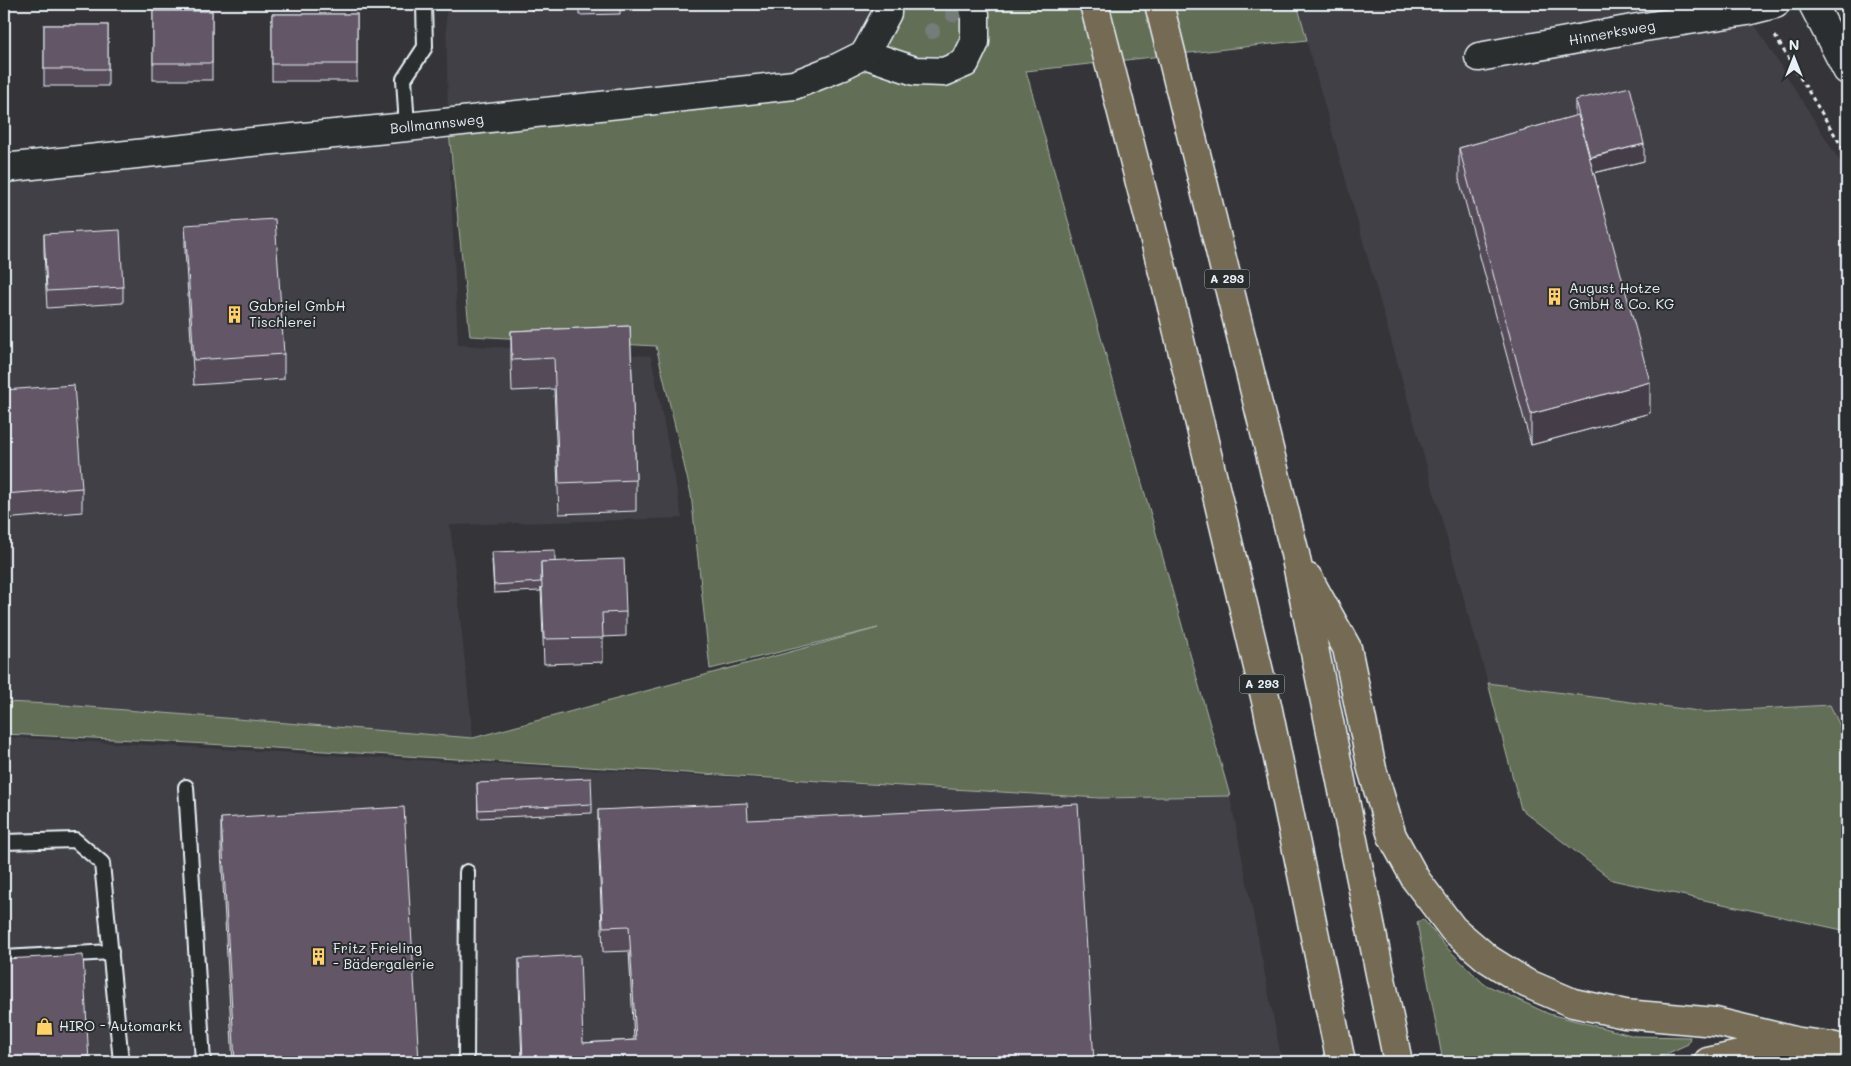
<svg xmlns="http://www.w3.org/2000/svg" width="1851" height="1066" viewBox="0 0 1851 1066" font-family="Mali,sans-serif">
<rect width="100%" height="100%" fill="#353539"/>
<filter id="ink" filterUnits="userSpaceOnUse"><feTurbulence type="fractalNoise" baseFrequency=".02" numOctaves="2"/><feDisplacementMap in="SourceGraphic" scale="10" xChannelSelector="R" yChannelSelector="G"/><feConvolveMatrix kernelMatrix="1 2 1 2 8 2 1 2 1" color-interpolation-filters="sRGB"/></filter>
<g filter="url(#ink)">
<g fill="#433f46">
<path d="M446 4H871L869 20 853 52 794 85 448 123Z"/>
<path d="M1296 4H1745L1747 12 1847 173V741L1830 705 1706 712 1488 683Z"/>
<path d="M448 123 458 345 651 356 682 518 450 525 473 738 174 714 4 706V168Z"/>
<path d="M4 737 1100 798 1230 796 1282 1062H4Z"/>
</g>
<g fill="#636e56" stroke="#a6b0a7">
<path d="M887 4H1297L1307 40 1026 71 1230 796 1100 798 158 741 4 734V702L51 704 473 738 878 628 710 669 691 494 656 346 470 336 448 123 837 68Z"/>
<path d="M1488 683 1706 712 1830 705 1847 741V931L1612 880 1521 809Z"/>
<path d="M1423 919 1448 949 1484 984 1549 1014 1635 1036 1690 1037 1688 1044 1649 1062H1443L1417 922Z"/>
</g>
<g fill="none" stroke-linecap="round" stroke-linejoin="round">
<defs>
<g id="lane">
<path d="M407 127 404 79 425 47 424 4"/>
<path d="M186 787 203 1062"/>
<path d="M4 842 75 840 102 863 121 1062"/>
<path d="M4 958 111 952"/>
<path d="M466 1062 467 872"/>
</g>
<g id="street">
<path d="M865 54 915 71 944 72 965 63 975 42V14L968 4"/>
<path id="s1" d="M1479 57 1638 28 1747 11 1775 4"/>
<path id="s2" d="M4 168 231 144 407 127 794 85 837 68 865 54 887 13V4"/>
</g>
<path id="secondary" d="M1813 4 1847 70"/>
<g id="highway">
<path d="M1094 4 1172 307 1267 705 1341 1062"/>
<path d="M1159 4 1295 554 1398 1062"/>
<path d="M1308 578 1347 648 1372 769 1392 836 1416 880 1453 929 1488 959 1526 983 1573 1003 1625 1014 1716 1022 1799 1042 1831 1046 1847 1050"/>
<path d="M1708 1062 1789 1044"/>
</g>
</defs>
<use href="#lane" stroke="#e8f1f8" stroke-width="18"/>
<use href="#street" stroke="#e8f1f8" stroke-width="31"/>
<use href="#secondary" stroke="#e8f1f8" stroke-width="31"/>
<use href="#highway" stroke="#e8f1f8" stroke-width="31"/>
<path stroke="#e8f1f8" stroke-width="3" stroke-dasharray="4 4" stroke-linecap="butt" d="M1775 36 1847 155"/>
<use href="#lane" stroke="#2a2d2e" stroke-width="14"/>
<use href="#street" stroke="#2a2d2e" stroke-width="28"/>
<use href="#secondary" stroke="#2a2d2e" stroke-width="28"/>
<use href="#highway" stroke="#756b52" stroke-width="28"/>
</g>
<g fill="#767c7a">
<circle cx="953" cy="14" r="8"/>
<circle cx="932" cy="31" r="8"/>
</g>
<g fill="#554b58" stroke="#e8f1f8">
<path d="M530 4H620V14L579 15V9L531 10Z"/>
<rect x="153" y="11" width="59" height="69"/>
<rect x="272" y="14" width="85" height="67"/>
<rect x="44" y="25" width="64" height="61"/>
<path d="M1575 100 1644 161 1594 173 1650 413 1531 445 1459 179V148L1575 116Z"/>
<path d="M185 225 284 354V379L194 385 185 250Z"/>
<path d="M44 234 123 287V303L47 308 44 251Z"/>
<path d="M630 326 636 480V511L559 514 554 389 512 391 511 362V331Z"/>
<path d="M4 390 82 488V512L4 519Z"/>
<path d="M4 559 7 629V654H4Z"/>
<path d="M492 560 555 562 626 612V636L603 637V662L544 664 541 587V591L494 593Z"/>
<path d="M477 783 592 804V813L478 818Z"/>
<path d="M598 810 748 820 1094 1062H522L519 984V959L583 1043 634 1040 629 951 603 952 598 834Z"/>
<path d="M221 818 419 1062H233L221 849Z"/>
</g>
<g fill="#453d47" stroke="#e8f1f8">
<path d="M1644 144V161L1589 174V158Z"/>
<path d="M1650 382V413L1531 445V414Z"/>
</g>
<g fill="#635766" stroke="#e8f1f8">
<rect x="153" y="11" width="59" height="52"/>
<rect x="272" y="14" width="85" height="50"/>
<rect x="44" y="25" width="64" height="44"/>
<path d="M1630 87 1644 144 1590 157 1575 100Z"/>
<path d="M1578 115 1650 382 1531 414 1459 148Z"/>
<path d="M275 219 284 354 194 360 185 225Z"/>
<path d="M120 230 123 287 47 291 44 234Z"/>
<path d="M630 326 636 480 559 483 554 358 512 360 511 331Z"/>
<path d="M74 385 82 488 4 494V390Z"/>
<path d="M555 550V562H541V582L494 585 492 552Z"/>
<path d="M4 559 7 629 4 630Z"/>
<path d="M624 559 626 612 602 613 603 638 544 639 541 562Z"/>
<path d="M591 778 592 804 478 810 477 783Z"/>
<path d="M747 803 748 820 1078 804 1094 1062H523L519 959 580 955 583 1043 636 1040 629 926 603 927 598 810Z"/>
<path d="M404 807 419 1062H235L221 818Z"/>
<path d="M83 955 89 1062H4V959Z"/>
</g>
</g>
<defs>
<symbol id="building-bare" viewBox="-9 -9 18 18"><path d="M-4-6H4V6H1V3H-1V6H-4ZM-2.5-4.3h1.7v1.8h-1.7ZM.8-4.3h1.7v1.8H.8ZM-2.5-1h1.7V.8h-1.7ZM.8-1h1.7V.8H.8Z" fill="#ffd166" stroke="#2a2d2e" stroke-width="2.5" paint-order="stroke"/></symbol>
<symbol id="shop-bare" viewBox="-9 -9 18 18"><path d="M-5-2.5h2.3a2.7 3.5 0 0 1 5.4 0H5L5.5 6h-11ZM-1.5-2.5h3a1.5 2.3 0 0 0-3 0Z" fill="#ffd166" stroke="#2a2d2e" stroke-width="2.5" paint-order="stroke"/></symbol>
</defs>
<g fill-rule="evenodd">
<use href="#building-bare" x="1542" y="284" width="25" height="25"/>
<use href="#building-bare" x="222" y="302" width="25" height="25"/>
<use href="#building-bare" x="306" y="944" width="25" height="25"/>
<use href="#shop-bare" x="32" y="1014" width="25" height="25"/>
</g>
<g text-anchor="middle" stroke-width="4" stroke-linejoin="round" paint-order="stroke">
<g fill="#2a2d2e" stroke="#afb6bb" stroke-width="1">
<rect x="1204.5" y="269.5" width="45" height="19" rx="4"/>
<rect x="1239.5" y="674.5" width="45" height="19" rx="4"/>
</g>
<g font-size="12" font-weight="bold" fill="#e8f1f8">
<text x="1227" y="283">A 293</text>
<text x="1262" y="688">A 293</text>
</g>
<g font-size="14" fill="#e8f1f8" stroke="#2a2d2e">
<text dy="5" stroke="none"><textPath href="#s1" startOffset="135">Hinnerksweg</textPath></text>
<text dy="5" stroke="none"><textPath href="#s2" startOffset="435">Bollmannsweg</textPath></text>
</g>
<g font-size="14" fill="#e8f1f8" stroke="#2a2d2e" text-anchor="start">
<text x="1569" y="293">August Hotze<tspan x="1569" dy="16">GmbH &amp; Co. KG</tspan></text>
<text x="249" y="311">Gabriel GmbH<tspan x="249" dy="16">Tischlerei</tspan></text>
<text x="333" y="953">Fritz Frieling<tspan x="333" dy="16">- Bädergalerie</tspan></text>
<text x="59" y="1031">HIRO - Automarkt</text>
</g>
</g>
<rect width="1851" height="1066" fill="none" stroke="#2a2d2e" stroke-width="20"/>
<rect x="10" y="10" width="1831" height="1046" fill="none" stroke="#e8f1f8" stroke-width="2" filter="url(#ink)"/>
<g transform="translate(1794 58)" stroke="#2a2d2e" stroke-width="4" paint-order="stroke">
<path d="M0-4L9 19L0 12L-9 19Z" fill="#e8f1f8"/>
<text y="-8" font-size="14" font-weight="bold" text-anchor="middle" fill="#e8f1f8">N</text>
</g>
</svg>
